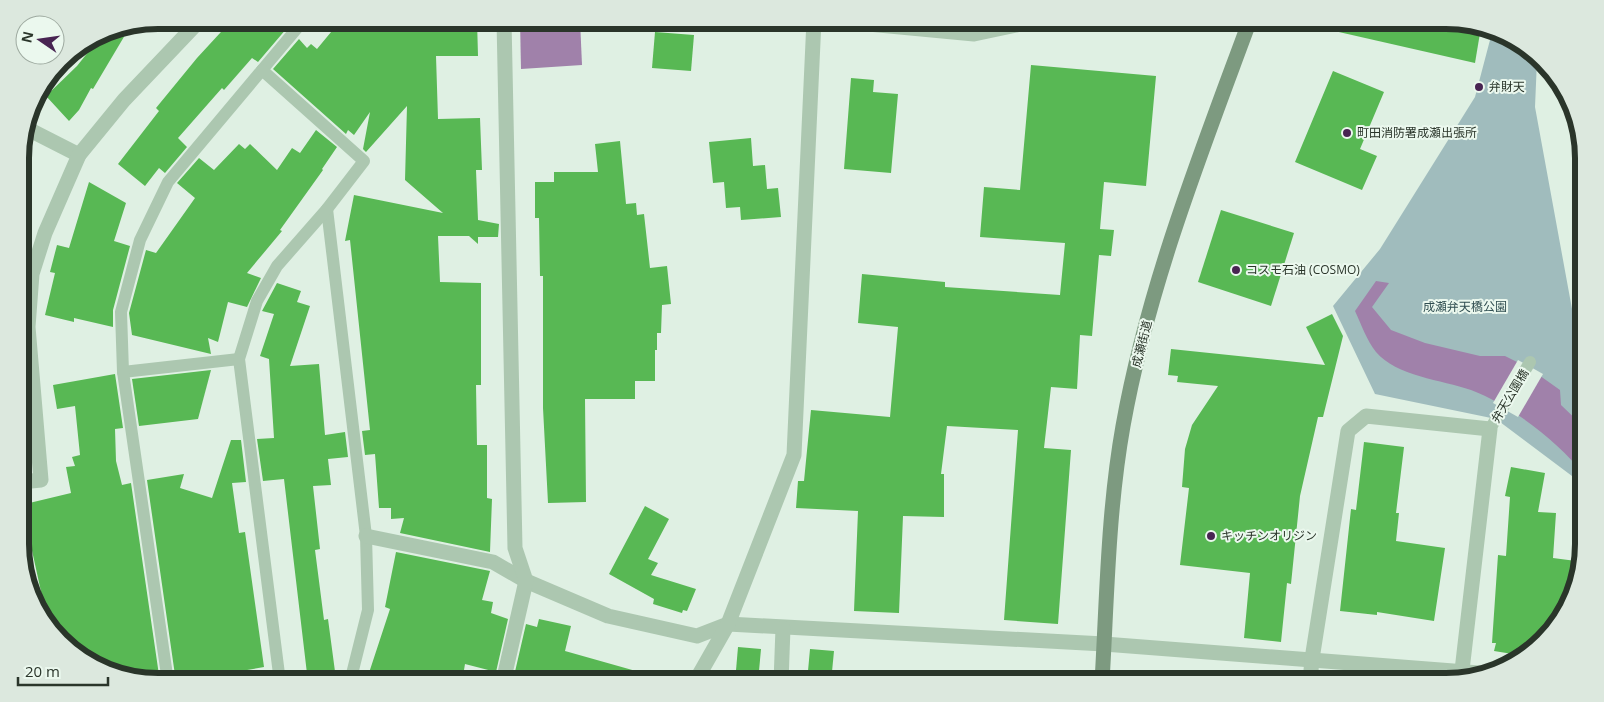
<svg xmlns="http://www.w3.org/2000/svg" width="1604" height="702" viewBox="0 0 1604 702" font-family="'Open Sans','Noto Sans JP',sans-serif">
<rect width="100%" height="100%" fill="#dff0e3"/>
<path fill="#a0bcbd" d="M1490 29 1499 30 1537 60 1535 107 1583 369 1584 485 1496 419 1375 394 1333 306 1380 249 1475 97 1490 40Z"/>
<g fill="#a081aa">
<path d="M520 20H580L582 65 521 69Z"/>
<path d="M1569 107 1583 139V199L1572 147Z"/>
<path d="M1376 281 1389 283 1372 307 1391 330 1425 343 1480 356H1505L1529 368 1560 390 1561 405 1584 427V474C1557 441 1511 405 1471 390 1442 380 1396 376 1376 352 1367 341 1361 324 1355 311Z"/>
</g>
<path fill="#dff0e3" d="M1518 360 1543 374 1518 417 1493 403Z"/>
<g fill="#58b854">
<path d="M232 20H278L287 28 258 62 252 58 224 90 222 88 178 138 187 147 165 173 159 168 145 186 118 164 159 111 156 108 197 58Z"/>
<path d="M341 20H477L478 56H436L438 119 480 118 482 170H476L478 220 499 224 498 237H478V244L469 236H438L440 282 481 283V385H476L477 445H487V498L492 499 490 552 400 533 404 518 391 519V508H379L375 454 365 455 362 431 370 430 350 240 345 241 354 195 443 213 405 180 407 106 366 152 363 149 370 112 354 135 348 130 346 134 273 69 299 39 307 48 311 44 317 49Z"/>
<path d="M1331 20H1446L1481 27 1475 63 1330 30Z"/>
<path d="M131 25 93 89 91 88 79 110 69 121 46 96 77 66 105 31Z"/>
<path d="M655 32 694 35 691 71 652 68Z"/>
<path d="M1031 65 1156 76 1146 186 1104 182 1100 229 1114 230 1111 256 1099 255 1092 336 1080 335 1077 389 1051 387 1044 448 1071 450 1058 624 1004 620 1018 430 947 426 941 474H944V517L903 516 899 613 854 611 858 511 796 508 798 481H804L811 410 890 417 898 327 858 323 862 274 945 282V287L1060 295 1065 243 980 237 984 187 1020 190Z"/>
<path d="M1333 71 1384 92 1360 149 1377 156 1362 190 1295 162Z"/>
<path d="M851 78 874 80 873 92 898 94 891 173 844 169Z"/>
<path d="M316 130 337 147 322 169 323 170 280 230 282 231 247 273 261 278 247 307 228 302 218 342 208 338 211 354 132 335 129 313 146 250 156 253 195 198 177 183 199 158 214 170 239 144 245 149 250 144 277 170 292 148 300 153Z"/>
<path d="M751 138 753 166 765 165 767 189 778 188 781 217 741 220 740 207 726 208 724 182 713 183 709 142Z"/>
<path d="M620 141 626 204 636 203 637 215 644 214 650 268 667 266 671 304 662 305 661 333H657V350H655V381H635V399H585L586 502 548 503 543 408V276H540L539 218H535V182H554V172H598L595 144Z"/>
<path d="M89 182 126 203 114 241 130 246 113 310V327L74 318V322L45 315 55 273 50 272 57 245 69 248Z"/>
<path d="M1221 210 1294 233 1271 306 1198 282Z"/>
<path d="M277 283 301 291 297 302 310 306 290 366 319 364 325 435 345 432 348 457 328 459 331 485 313 486 320 549 315 550 324 620 328 619 336 679 308 682 284 479 263 481 257 439 274 438 269 359 260 356 274 314 262 311Z"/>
<path d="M1332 314 1343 336 1323 417H1318L1300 496 1291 584 1287 583 1281 642 1244 638 1250 573 1180 565 1189 488 1182 487 1185 449 1192 425 1218 386 1177 382 1178 376 1168 375 1171 349 1325 365 1306 327Z"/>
<path d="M211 370 198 419 139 426 132 379Z"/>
<path d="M115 374 123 428 115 429 116 461 122 485 131 483 160 682 105 672 49 628 31 546 21 548V505L71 493 66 467 75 466 72 457 80 455 75 406 57 409 53 385Z"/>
<path d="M231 440H241L246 482 232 483 239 533 245 532 264 667 206 677 207 682H176L147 480 184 474 180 488 212 498Z"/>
<path d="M1364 442 1404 447 1396 513H1399L1396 541 1445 548 1434 621 1377 612V615L1340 611 1351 509 1356 510Z"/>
<path d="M1511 467 1545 473 1538 512 1556 513 1553 558 1576 561 1571 600 1530 654 1525 656 1494 651 1496 643H1492L1498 555 1506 556 1510 497 1505 496Z"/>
<path d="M645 506 669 519 648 559 658 563 651 575 696 589 687 611 683 610 682 613 653 604 654 599 609 574Z"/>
<path d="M396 552 490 571 482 600 493 602 491 613 508 619 496 672 465 664 462 682H366L390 609 385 607Z"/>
<path d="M539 619 571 626 565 651 650 675 649 682H517L518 678 514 676 526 624 537 627Z"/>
<path d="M738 647 761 649 758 682H735Z"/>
<path d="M810 649 834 651 831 682H807Z"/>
</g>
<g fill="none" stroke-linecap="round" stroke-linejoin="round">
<g stroke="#acc7b0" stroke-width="12">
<path d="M262 70 304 20"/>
<path d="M327 209 366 536 368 610 350 682"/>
<path d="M123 372 239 359"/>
<path d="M1490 429 1530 362"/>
<path d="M168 682 123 372 121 312 140 240 168 182 262 70 364 161 327 209 277 266 257 301 239 359 280 682"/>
</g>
<g stroke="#acc7b0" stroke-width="15">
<path d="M826 20 974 34 1039 20"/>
<path d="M26 128 79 155"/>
<path d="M21 482 41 480 28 327 32 274 45 233 79 155 124 100 200 20"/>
<path d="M366 536 493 562 526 581 608 616 697 636 728 624 1104 644 1479 673"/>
<path d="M503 682 526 581 515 548 504 20"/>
<path d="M695 682 728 624 794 455 814 20"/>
<path d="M781 682 783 628"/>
<path d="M1310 682 1312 659 1348 431 1366 416 1490 429 1461 679"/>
</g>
<path stroke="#7d9a80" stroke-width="15" d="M1102 682C1107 597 1108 510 1123 426 1148 286 1201 153 1250 20"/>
</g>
<g fill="#482452" stroke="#ebf8ee" stroke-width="2">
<circle cx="1479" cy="87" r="5"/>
<circle cx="1347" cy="133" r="5"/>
<circle cx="1236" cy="270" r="5"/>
<circle cx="1211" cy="536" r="5"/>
</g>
<g text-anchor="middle" stroke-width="4" stroke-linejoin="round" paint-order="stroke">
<g font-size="12" fill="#2a352a" stroke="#ebf8ee" text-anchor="start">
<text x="1489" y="91">弁財天</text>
<text x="1357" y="137">町田消防署成瀬出張所</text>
<text x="1246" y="274">コスモ石油 (COSMO)</text>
<text x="1221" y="540">キッチンオリジン</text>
</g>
<g font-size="12" fill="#304e51" stroke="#ebf8ee">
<text x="1465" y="311">成瀬弁天橋公園</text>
</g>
<g font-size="12" fill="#2a352a" stroke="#ebf8ee">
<text transform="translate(1142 344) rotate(-76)" y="4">成瀬街道</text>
<text transform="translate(1510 396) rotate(-59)" y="4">弁天公園橋</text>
</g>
</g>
<path d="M0 0H1604V702H0ZM158 29H1446A129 129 0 0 1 1575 158V544A129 129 0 0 1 1446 673H158A129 129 0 0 1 29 544V158A129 129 0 0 1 158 29Z" fill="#dce8de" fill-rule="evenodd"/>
<path fill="none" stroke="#2a352a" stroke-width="6" d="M158 29H1446A129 129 0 0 1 1575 158V544A129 129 0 0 1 1446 673H158A129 129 0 0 1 29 544V158A129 129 0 0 1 158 29Z"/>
<g transform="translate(40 40) rotate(283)"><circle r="24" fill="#ebf8ee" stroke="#9eaaa0"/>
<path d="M0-4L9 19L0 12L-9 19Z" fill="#482452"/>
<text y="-8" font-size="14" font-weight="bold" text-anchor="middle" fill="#2a352a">N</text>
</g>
<path d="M18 677v8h90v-8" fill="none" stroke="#2a352a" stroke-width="2.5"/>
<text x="25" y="677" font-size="15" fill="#2a352a" stroke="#ebf8ee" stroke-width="4" paint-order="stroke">20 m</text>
</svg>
